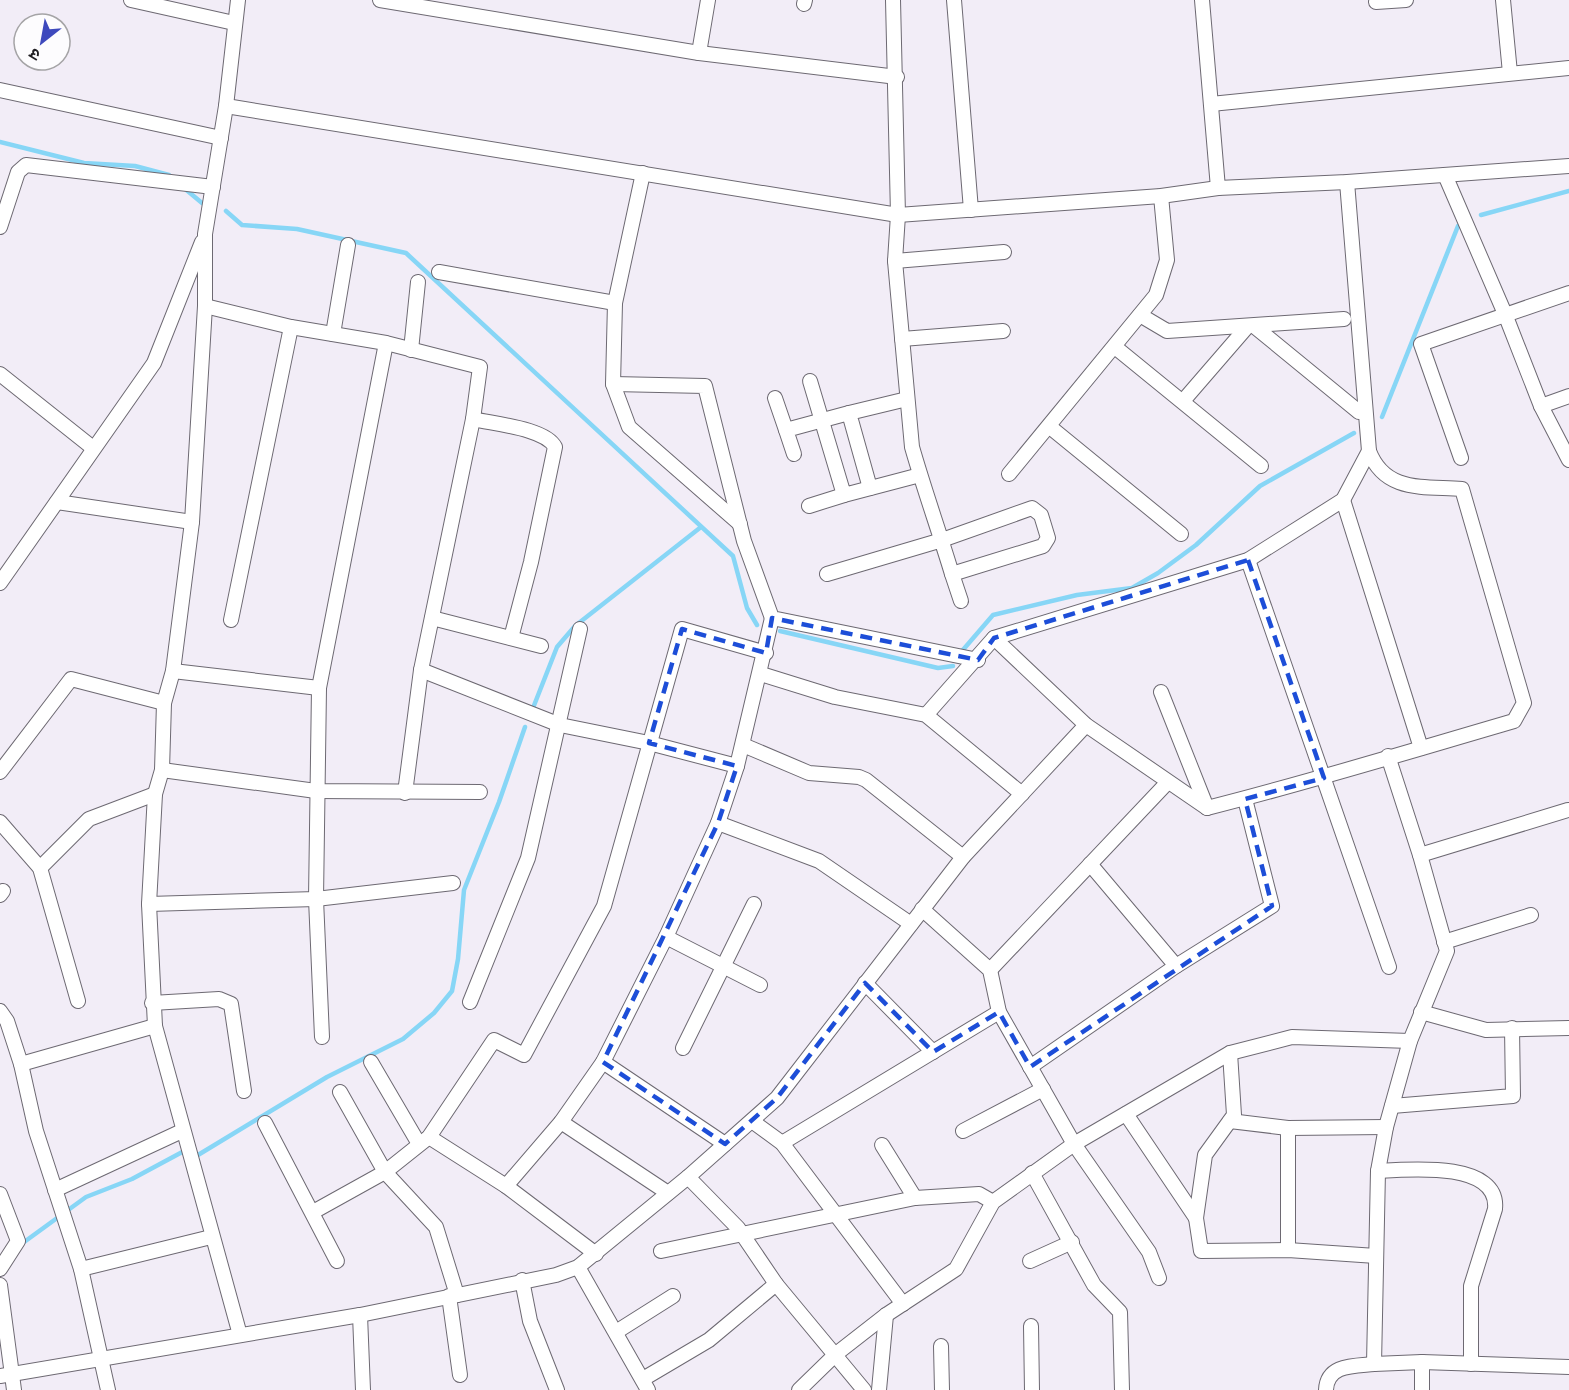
<svg xmlns="http://www.w3.org/2000/svg" width="1569" height="1390" viewBox="0 0 1569 1390" font-family="Figtree,'Noto Sans Devanagari',sans-serif">
<rect width="100%" height="100%" fill="#f2edf7"/>
<g fill="none" stroke-linecap="round" stroke-linejoin="round">
<g stroke="#87d6f6" stroke-width="4.5">
<path d="M0 142 84 163 135 166 169 175"/>
<path d="M184 188 202 203"/>
<path d="M226 211 242 225 297 229 406 253 733 556 747 608 757 625"/>
<path d="M1481 215 1569 191"/>
<path d="M1382 417 1458 226"/>
<path d="M780 631 938 668 953 666"/>
<path d="M962 651 993 615 1077 595 1132 588 1158 573 1196 545 1260 486 1354 433"/>
<path d="M533 708 557 647 575 626 701 527"/>
<path d="M198 1155 327 1077 403 1039 434 1013 452 991 458 959 464 890 499 802 525 727"/>
<path d="M20 1245 86 1197 132 1179 186 1150"/>
</g>
<defs>
<g id="street">
<path d="M131 0 234 23"/>
<path d="M238 0 226 106 205 234V306L192 522 173 671 164 703 162 770 155 794 149 904 155 1026 240 1335"/>
<path d="M380 0 699 53 897 77"/>
<path d="M954 0 971 210"/>
<path d="M1202 0 1218 188"/>
<path d="M1503 0 1510 73"/>
<path d="M1376 2 1406 0"/>
<path d="M804 4 805 0"/>
<path d="M699 53 708 0"/>
<path d="M0 90 221 138"/>
<path d="M1211 104 1569 68"/>
<path d="M226 106 898 215 1161 196 1218 188 1347 182 1569 166"/>
<path d="M643 173 615 303 613 384 629 427 740 524"/>
<path d="M1445 175 1505 314 1541 406 1569 460"/>
<path d="M0 227 18 172 26 165 213 187"/>
<path d="M895 261 1004 252"/>
<path d="M439 272 615 303"/>
<path d="M205 306 291 327 386 343 480 367 473 419 421 670 405 793"/>
<path d="M1140 315 1167 331 1344 319"/>
<path d="M1254 326 1359 412"/>
<path d="M333 334 348 245"/>
<path d="M902 339 1003 331"/>
<path d="M1115 347 1261 466"/>
<path d="M411 350 418 282"/>
<path d="M0 374 93 448"/>
<path d="M810 381 844 495 920 475"/>
<path d="M613 384 705 386 744 541 772 618 978 660"/>
<path d="M775 398 786 430"/>
<path d="M1183 401 1247 327"/>
<path d="M1541 406 1569 396"/>
<path d="M473 419C493 424 545 428 555 447L531 562 511 638"/>
<path d="M1050 427 1181 534"/>
<path d="M794 454 786 430 849 413"/>
<path d="M1461 458 1421 344 1569 293"/>
<path d="M1009 474 1156 295 1167 260 1161 196"/>
<path d="M870 488 849 413 907 399"/>
<path d="M1343 500 1421 748"/>
<path d="M57 502 192 522"/>
<path d="M809 506 844 495"/>
<path d="M1248 560 1389 967"/>
<path d="M827 574 942 540 1032 508 1041 515 1048 538 1043 546 952 574C939 531 924 489 912 447L895 261 898 215 893 0"/>
<path d="M952 574 961 601"/>
<path d="M0 583 154 363 202 242"/>
<path d="M432 618 541 646"/>
<path d="M231 620 291 327"/>
<path d="M994 638 1086 725 1207 808C1310 782 1411 751 1514 721L1524 703 1462 489C1424 486 1385 493 1369 451L1347 182"/>
<path d="M421 670 560 725 649 743 737 766"/>
<path d="M173 671 319 688"/>
<path d="M761 674 835 697 926 715 1022 794"/>
<path d="M1161 692 1207 808"/>
<path d="M926 715 994 638 1248 560 1343 500 1369 451"/>
<path d="M743 745 809 773 859 777 866 780 963 857"/>
<path d="M1388 756 1420 855 1447 951 1410 1041 1386 1127 1378 1171 1374 1364 1422 1362 1569 1367"/>
<path d="M162 770 316 791 480 792"/>
<path d="M0 772 71 679 164 703"/>
<path d="M0 822 40 868 78 1001"/>
<path d="M718 823 819 861 911 924"/>
<path d="M1420 855 1568 810"/>
<path d="M1090 864 1176 966"/>
<path d="M40 868 89 819 155 794"/>
<path d="M0 895 3 891"/>
<path d="M149 904 316 899 453 883"/>
<path d="M922 909 990 970 999 1012 1074 1144 1149 1252 1159 1278"/>
<path d="M666 937 760 985"/>
<path d="M1444 942 1531 915"/>
<path d="M990 970 1167 783"/>
<path d="M865 983 933 1052"/>
<path d="M470 1002 528 858 580 629"/>
<path d="M152 1003 219 999 231 1004 244 1091"/>
<path d="M0 1011 7 1021 21 1064 36 1131 81 1269 108 1390"/>
<path d="M1421 1012 1486 1030 1569 1028"/>
<path d="M322 1037 316 899 319 688 386 343"/>
<path d="M683 1048 754 904"/>
<path d="M1230 1053 1234 1115 1205 1155 1196 1218 1201 1251 1288 1250 1376 1256"/>
<path d="M371 1062 419 1144"/>
<path d="M603 1062 725 1144"/>
<path d="M21 1064 155 1026"/>
<path d="M1030 1067 1176 966 1272 906 1245 799"/>
<path d="M340 1092 385 1172 436 1227 457 1295"/>
<path d="M1392 1106 1513 1096 1512 1028"/>
<path d="M1126 1114 1196 1218"/>
<path d="M752 1121 782 1143 903 1304"/>
<path d="M1230 1121 1288 1128 1386 1127"/>
<path d="M561 1122 668 1193"/>
<path d="M265 1123 337 1261"/>
<path d="M963 1131 1043 1089"/>
<path d="M429 1137 506 1186"/>
<path d="M782 1143 999 1012"/>
<path d="M882 1145 915 1198"/>
<path d="M1378 1171C1409 1169 1500 1161 1495 1209L1471 1286V1364"/>
<path d="M1032 1173 1094 1285 1120 1312 1122 1390"/>
<path d="M688 1177 738 1228 776 1284 864 1390"/>
<path d="M55 1190 182 1131"/>
<path d="M0 1194 18 1241 0 1269"/>
<path d="M313 1212 385 1172 429 1137 494 1040 524 1055 604 906 682 629 766 653"/>
<path d="M1288 1250V1128"/>
<path d="M661 1251 915 1198 979 1194 993 1202"/>
<path d="M596 1254 506 1186 561 1122 603 1062 666 937 718 823 737 766 772 618"/>
<path d="M1030 1261 1072 1242"/>
<path d="M578 1267 648 1390"/>
<path d="M81 1269 211 1237"/>
<path d="M522 1280 530 1321 557 1390"/>
<path d="M0 1285 14 1390"/>
<path d="M449 1296 460 1375"/>
<path d="M360 1315 363 1390"/>
<path d="M1031 1326 1032 1390"/>
<path d="M616 1332 673 1296"/>
<path d="M941 1346 942 1390"/>
<path d="M0 1376 360 1315 556 1275 578 1267 688 1177 777 1098 963 857 1086 725"/>
<path d="M643 1379 709 1340 776 1284"/>
<path d="M799 1390 836 1354 886 1315 956 1269 993 1202 1074 1144 1230 1053 1292 1037 1410 1041"/>
<path d="M879 1390 886 1315"/>
<path d="M1326 1390C1327 1364 1354 1366 1374 1364"/>
<path d="M1422 1390V1362"/>
</g>
</defs>
<use href="#street" stroke="#6d6972" stroke-width="16"/>
<use href="#street" stroke="#fff" stroke-width="14"/>
</g>
<path fill="none" stroke="#1d4ed8" stroke-width="4.5" stroke-dasharray="12 8" stroke-linejoin="round" d="M1248 560 1324 778 1245 799 1272 906 1030 1067 999 1012 933 1052 865 983 777 1098 725 1144 603 1062 718 823 737 766 649 743 682 629 766 653 772 618 978 660 994 638Z"/>
<g transform="translate(42 42) rotate(211)"><circle r="28" fill="#fdfcfe" stroke="#a5a4a6" stroke-width="1.5"/>
<path d="M0-4.5L10 22L0 15L-10 22Z" fill="#3e49bd"/>
<text y="-9" font-size="16" font-weight="bold" text-anchor="middle" fill="#211f23">उ</text>
</g>
</svg>
